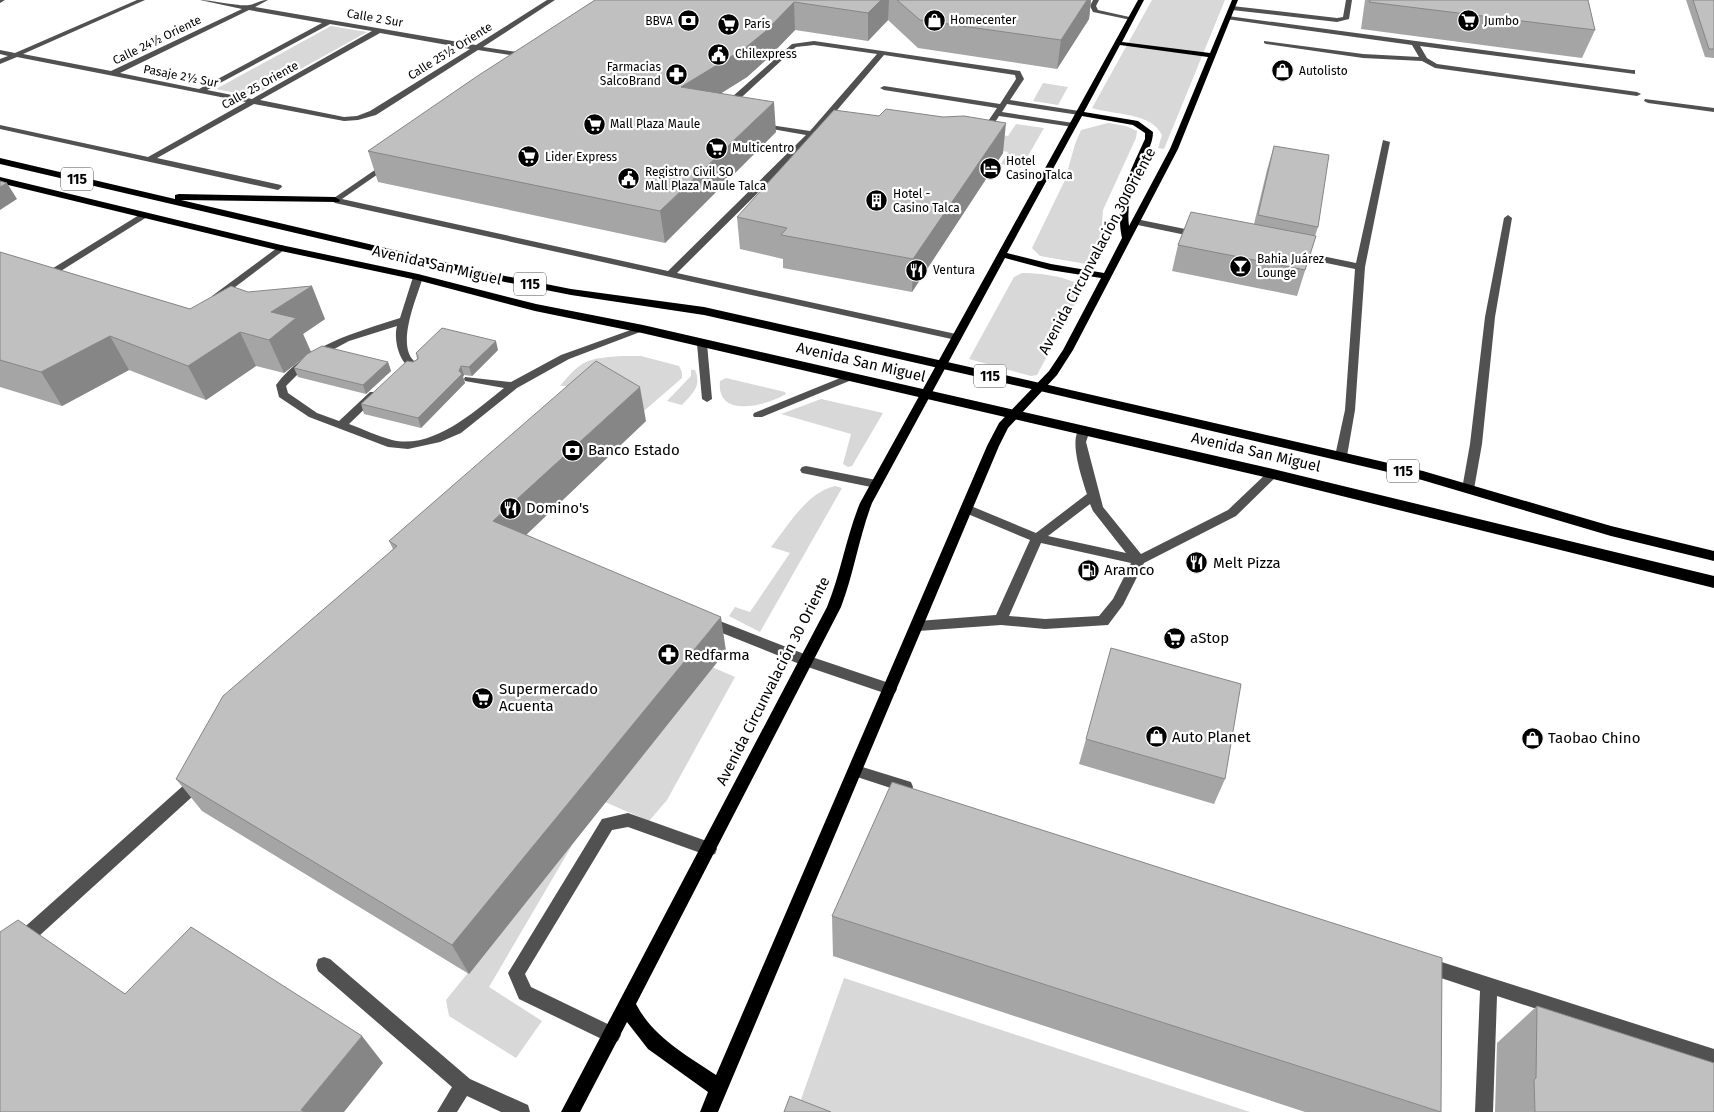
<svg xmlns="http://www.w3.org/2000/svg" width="1714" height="1112" viewBox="0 0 1714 1112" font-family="'Fira Sans',sans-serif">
<rect width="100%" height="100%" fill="#fff"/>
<g fill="#d8d8d8">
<path d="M1152 0H1225L1164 149 1158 148 1162 135C1151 112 1113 115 1092 108Z"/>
<path d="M331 26 367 32 252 96 216 89Z"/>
<path d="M1043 83 1068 87 1058 105 1033 101Z"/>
<path d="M1108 123 1126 126 1137 131 1136 138 1103 210 1100 253 1092 265 1040 256 1032 248 1065 180 1075 144 1081 130Z"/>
<path d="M1016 124 1044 128 1021 168 1001 164 1008 152 991 149 1001 135 1008 136Z"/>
<path d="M1022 273C1038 273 1070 276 1081 287V292L1037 375 1031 376 969 359 1014 277Z"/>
<path d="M621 356H641L679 366 682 372V378L638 416 596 387 560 386C583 359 586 359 621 356Z"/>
<path d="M691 370H695C702 386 693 393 682 405L667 401 691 376Z"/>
<path d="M726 378 785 392 786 394C766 406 716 419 720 381Z"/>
<path d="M821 399 883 413 852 466 848 467 843 464 851 434 781 414Z"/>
<path d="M835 486 842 488 760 632 729 616 735 607 750 612 790 553 771 547C789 525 806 493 835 486Z"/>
<path d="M712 667 735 677 667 800 649 821 605 802Z"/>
<path d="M574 842 489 987 542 1021 516 1058 449 1016 446 1000Z"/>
<path d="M844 978 1250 1112H818L799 1105Z"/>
</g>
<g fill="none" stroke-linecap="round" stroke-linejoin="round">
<g fill="#515151" fill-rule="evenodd">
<path d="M0 0H5L0 3Z"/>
<path d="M137 0H145L23 54 111 71 242 9 200 0C211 0 242 7 249 5 256 4 260 0 268 0L255 7 476 45 547 0H555L483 47 517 52V56L478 50 376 115 358 120 344 121 254 104 157 158 281 185 282 187 278 190 0 129V125L148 157 246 102 17 57 0 64V59L8 56 0 54V50L15 53ZM249 10 322 23 199 89 120 73ZM330 24 372 31 252 99 207 90ZM380 33 470 49 370 111 357 116 344 117 260 100Z"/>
<path d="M1093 0H1099L1096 6 1098 10 1134 18 1131 20 1093 12 1090 6Z"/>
<path d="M1346 0H1352L1349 19 1337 22 1232 10 1229 8 1232 6 1337 18 1343 17Z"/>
<path d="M1228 16 1632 70H1635V74L1420 46 1427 58 1437 64 1637 92 1641 94 1637 96 1435 68 1422 61 1363 58 1266 44 1264 43V41L1363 54 1419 57 1412 45 1226 19 1225 18Z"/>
<path d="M814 41 1020 71 1024 79 1010 100 1079 111 1083 113 1079 115 1007 104 1002 112 1073 123 1077 125 1073 127 999 116 987 135H981L980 133 997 108 884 90 880 88 884 86 1000 104 1016 79 1015 75 884 55 815 136 677 273 956 334 960 335V339L956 340 335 203 331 200 388 161H391V165L342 199 668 271 806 135 760 127H757V123L810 131 877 54 814 45 796 47 730 108H724V104L792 44Z"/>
<path d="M1645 99 1714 108V112L1648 103 1644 101Z"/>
<path d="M1383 140 1390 142 1365 267 1355 410 1347 456 1341 460 1335 456 1345 410 1355 269 1293 256 1288 253 1293 250 1356 263Z"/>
<path d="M144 212 148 215 147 217 56 274 50 281H44L42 279 50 270Z"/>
<path d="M1508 215 1512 218 1495 317 1482 444 1474 489 1468 493 1462 489 1470 444 1485 317 1504 218Z"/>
<path d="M1136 219 1200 232 1205 235 1200 238 1133 224 1132 222Z"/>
<path d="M281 245 284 246V250L218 300H212V296Z"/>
<path d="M418 274 423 277C417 297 396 344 414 361 416 363 418 364 420 366L419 368C400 372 393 339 397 326L349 341 310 362 286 386 288 393 317 413 339 421 370 392H378L379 394 378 396 349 424C363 429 377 436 392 440 433 450 475 411 504 388L465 381 464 379 465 377 511 382 561 355 639 327H647L648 329 569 359 517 388 461 433 440 442 408 449 388 447 309 417 279 397 276 385C306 345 354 333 400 318L413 277Z"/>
<path d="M702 341 707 344 712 399 707 402 702 399 697 344Z"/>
<path d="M850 374 854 375 855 377 854 379 762 417H754L753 415 754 413Z"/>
<path d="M1084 426 1090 430 1086 442 1103 507 1141 554 1228 510 1269 471H1277L1279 474 1236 516 1144 563 1123 605 1108 625 1045 629 1001 625 918 631 913 630 911 626 913 622 918 621 996 615 1030 540 963 512 961 509 967 505 971 506 1036 533 1087 494C1083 481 1065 432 1084 426ZM1090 504 1093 511 1126 553 1048 536ZM1041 543 1131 563 1113 599 1099 616 1045 619 1009 616Z"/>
<path d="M806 466 876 480 882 484 876 488 802 473 800 470 802 467Z"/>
<path d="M707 616 812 657 895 685 897 689 895 693 890 695 802 665 702 625 700 621 702 617Z"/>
<path d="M856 765 911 782 913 787 911 792 906 793 851 775 849 771 851 767Z"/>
<path d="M199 775 204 776 206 781 204 786 6 966 0 968V949L194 776Z"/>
<path d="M628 813 715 844 717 849 715 854 709 856 628 827 612 830 525 974 531 987 618 1029 621 1035 618 1041 612 1044 519 999 508 973 602 819Z"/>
<path d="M324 957 330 959 470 1079 528 1105 530 1112H501L467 1096 457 1112H437L452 1087 318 971 316 965 318 959Z"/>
<path d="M1426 957 1714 1049V1067L1497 996 1493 1112H1475L1480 991 1420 971 1418 965 1420 959Z"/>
</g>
<path fill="#000" fill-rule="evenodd" d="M1138 0H1144L1122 42 1210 53 1232 0H1238L1178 149 1073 350 1057 375 1008 428 999 446 718 1112H700L708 1092 648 1049 627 1022 580 1112H561L827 607C841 573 846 537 860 503ZM1120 45 1208 57 1170 149 1129 226C1126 203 1134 182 1143 162 1147 152 1153 143 1153 132L1138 121 1084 112ZM1082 116 1133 125 1145 133V139C1130 172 1114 201 1122 238L1104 273 1051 264 1007 253ZM1005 258 1050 270 1101 278 1063 350 1049 371 999 423 987 446 716 1075C686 1055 653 1037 636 1004L841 607C854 573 859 537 872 503Z"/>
<g fill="#000" fill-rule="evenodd">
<path d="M0 158 175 199V195L179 194 335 197 340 200 339 202 181 200 505 276 571 289 704 307 1040 383 1423 471 1611 526 1714 551V561L1611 536 1422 480 1040 391 704 315 571 295 505 282 0 164Z"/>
<path d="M0 177 281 245 418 274 536 304 643 325 1273 469 1714 576V588L1273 479 642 333 535 311 417 280 281 251 0 183Z"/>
</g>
</g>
<g fill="#a5a5a5">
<path d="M595 0H1091L1089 19 1057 69 918 48 888 20 868 41 795 30 767 59 747 77 721 93 776 132 665 243 378 182 368 151Z"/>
<path d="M1365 0H1588L1595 30 1582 58 1361 29Z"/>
<path d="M1686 0H1714V58L1705 57Z"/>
<path d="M879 116 943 117 1003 153 912 292 783 268V259L740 249 737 217Z"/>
<path d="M1274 146 1318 227 1315 236H1316L1297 296 1172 271 1178 245 1254 224 1267 170Z"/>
<path d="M0 252 190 309 325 319 303 334 311 352 284 373 256 366 206 400 129 370 62 406 0 387Z"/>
<path d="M498 350 472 376 464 375 463 377 465 383 421 428 364 414 361 404 413 362 417 359 416 353Z"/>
<path d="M388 362 391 371 366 394 298 377 294 368Z"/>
<path d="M646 421 526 534 726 651 469 974 202 811 176 779 393 549 389 541Z"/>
<path d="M1086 739 1225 779 1214 804 1079 764Z"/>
<path d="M832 916 1441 1112H1305L833 956Z"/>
<path d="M1537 1006 1714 1112H1495L1497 1043Z"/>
</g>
<g fill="#868686">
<path d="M881 0H889L888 20 868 41V13Z"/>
<path d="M1087 0H1091L1089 19 1057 69 1061 40Z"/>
<path d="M794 2 795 30 767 59 747 77 685 116 681 87Z"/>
<path d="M774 102 776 132 665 243 660 211Z"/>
<path d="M1006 123 1003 153 912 292 913 259Z"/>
<path d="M7 183 17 199 0 210V187Z"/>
<path d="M312 286 325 319 303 334 311 352 284 373 269 340 271 312Z"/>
<path d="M240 332 256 366 206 400 188 366Z"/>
<path d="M110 336 129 370 62 406 41 372Z"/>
<path d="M496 341 498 350 472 376 469 367Z"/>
<path d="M388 362 391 371 366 394 363 385Z"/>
<path d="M461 366 464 375 463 377 465 383 421 428 418 418 459 371Z"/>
<path d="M640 387 646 421 505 555 493 521Z"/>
<path d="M721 617 726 651 469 974 452 945Z"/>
<path d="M362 1036 383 1063 344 1112H304L301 1110Z"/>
</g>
<g fill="#c0c0c0" stroke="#868686">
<path d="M595 0H881L868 13 794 2 766 31 745 48 681 87 774 102 660 211 368 151 476 77Z"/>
<path d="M897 0H1087L1061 40 920 20Z"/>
<path d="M1370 0H1588L1595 30 1369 2Z"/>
<path d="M1693 0H1714V49H1709Z"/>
<path d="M886 109 943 117 964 116 1006 123 913 259 781 235 787 228 737 217 834 110 879 116Z"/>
<path d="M1274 146 1329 155 1318 227 1258 215Z"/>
<path d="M0 181 7 183 0 187Z"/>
<path d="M1191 212 1316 236 1305 270 1178 245Z"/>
<path d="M0 252 190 309 231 286 248 292 312 286 271 312 296 318 269 340 240 332 188 366 110 336 41 372 0 360Z"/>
<path d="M442 328 496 341 469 367 461 366 459 371 462 374 418 418 361 404 407 361 413 362 418 359V356L416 353Z"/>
<path d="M322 346 388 362 363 385 294 368 307 354Z"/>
<path d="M596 361 640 387 493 521 721 617 452 945 176 779 223 696 397 546 389 541Z"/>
<path d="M1111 648 1241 684 1225 779 1086 739Z"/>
<path d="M892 782 1442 958 1441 1112 832 916Z"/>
<path d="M18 920 125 994 191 927 362 1036 301 1110 305 1112H0V932Z"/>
<path d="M1537 1006 1714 1063V1112H1535L1534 1080 1536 1078Z"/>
<path d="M790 1096 831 1112H784Z"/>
</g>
<defs>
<symbol id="shop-disc" viewBox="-11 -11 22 22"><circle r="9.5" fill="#000" stroke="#fff"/><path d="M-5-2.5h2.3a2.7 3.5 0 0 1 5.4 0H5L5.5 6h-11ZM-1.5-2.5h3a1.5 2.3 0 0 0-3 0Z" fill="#fff"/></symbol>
<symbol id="bank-disc" viewBox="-11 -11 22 22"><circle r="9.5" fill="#000" stroke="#fff"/><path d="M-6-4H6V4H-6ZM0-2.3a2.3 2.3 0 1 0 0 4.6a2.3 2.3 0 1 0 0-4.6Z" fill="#fff"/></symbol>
<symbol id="supermarket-disc" viewBox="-11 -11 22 22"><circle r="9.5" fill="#000" stroke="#fff"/><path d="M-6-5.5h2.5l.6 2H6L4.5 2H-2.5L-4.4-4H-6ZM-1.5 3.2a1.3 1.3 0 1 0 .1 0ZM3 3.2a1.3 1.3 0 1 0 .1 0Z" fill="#fff"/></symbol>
<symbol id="civic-disc" viewBox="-11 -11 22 22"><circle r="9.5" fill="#000" stroke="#fff"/><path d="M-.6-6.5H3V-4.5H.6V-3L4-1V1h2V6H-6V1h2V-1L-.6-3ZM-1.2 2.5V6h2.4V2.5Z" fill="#fff"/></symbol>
<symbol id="pharmacy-disc" viewBox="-11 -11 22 22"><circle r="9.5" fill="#000" stroke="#fff"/><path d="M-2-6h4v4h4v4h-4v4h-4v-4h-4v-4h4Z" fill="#fff"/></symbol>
<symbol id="hotel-disc" viewBox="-11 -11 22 22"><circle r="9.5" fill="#000" stroke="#fff"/><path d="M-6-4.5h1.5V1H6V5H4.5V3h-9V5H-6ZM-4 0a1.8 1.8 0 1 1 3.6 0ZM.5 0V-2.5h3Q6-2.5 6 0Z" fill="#fff"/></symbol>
<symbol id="building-disc" viewBox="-11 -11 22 22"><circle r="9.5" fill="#000" stroke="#fff"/><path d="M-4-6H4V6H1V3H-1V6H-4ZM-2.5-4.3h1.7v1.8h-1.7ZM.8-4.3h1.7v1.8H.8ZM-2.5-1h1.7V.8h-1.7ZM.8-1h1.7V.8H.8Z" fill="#fff"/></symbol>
<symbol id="bar-disc" viewBox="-11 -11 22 22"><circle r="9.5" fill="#000" stroke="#fff"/><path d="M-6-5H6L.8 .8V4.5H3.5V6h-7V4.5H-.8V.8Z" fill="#fff"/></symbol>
<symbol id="restaurant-disc" viewBox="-11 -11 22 22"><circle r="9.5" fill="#000" stroke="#fff"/><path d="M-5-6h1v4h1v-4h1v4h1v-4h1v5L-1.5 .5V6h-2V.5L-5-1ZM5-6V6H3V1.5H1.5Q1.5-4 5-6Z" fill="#fff"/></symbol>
<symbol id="fuel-disc" viewBox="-11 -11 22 22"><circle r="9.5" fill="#000" stroke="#fff"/><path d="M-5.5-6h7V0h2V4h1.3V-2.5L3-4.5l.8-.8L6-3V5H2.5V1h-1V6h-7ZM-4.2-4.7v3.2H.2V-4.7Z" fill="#fff"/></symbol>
</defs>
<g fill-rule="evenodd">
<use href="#shop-disc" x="922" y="8" width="25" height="25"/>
<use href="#bank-disc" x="676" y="8" width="25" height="25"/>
<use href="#supermarket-disc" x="1456" y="8" width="25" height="25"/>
<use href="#supermarket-disc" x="716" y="12" width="25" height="25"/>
<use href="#civic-disc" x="706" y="42" width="25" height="25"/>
<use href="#shop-disc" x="1270" y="58" width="25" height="25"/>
<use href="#pharmacy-disc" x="664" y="62" width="25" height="25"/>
<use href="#supermarket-disc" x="582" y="112" width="25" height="25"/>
<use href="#supermarket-disc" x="704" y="136" width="25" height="25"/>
<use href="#supermarket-disc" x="516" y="144" width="25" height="25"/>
<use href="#hotel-disc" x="978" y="156" width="25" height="25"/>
<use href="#civic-disc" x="616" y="166" width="25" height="25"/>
<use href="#building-disc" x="864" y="188" width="25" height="25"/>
<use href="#bar-disc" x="1228" y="254" width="25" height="25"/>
<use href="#restaurant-disc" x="904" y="258" width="25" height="25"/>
<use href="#bank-disc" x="560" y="438" width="25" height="25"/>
<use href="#restaurant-disc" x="498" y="496" width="25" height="25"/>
<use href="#restaurant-disc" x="1184" y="550" width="25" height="25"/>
<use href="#fuel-disc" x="1076" y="558" width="25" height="25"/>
<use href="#supermarket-disc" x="1162" y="626" width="25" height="25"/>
<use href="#pharmacy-disc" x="656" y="642" width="25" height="25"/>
<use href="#supermarket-disc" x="470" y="686" width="25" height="25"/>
<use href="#shop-disc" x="1144" y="724" width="25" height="25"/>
<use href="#shop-disc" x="1520" y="726" width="25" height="25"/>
</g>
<g text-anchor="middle" stroke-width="4.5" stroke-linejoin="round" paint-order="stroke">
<g font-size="12" fill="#000" stroke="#fff">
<text transform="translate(375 18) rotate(10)" y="4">Calle 2 Sur</text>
<text transform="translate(157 40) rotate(-26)" y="4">Calle 24½ Oriente</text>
<text transform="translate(450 51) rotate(-32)" y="4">Calle 25½ Oriente</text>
<text transform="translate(181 76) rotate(11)" y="4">Pasaje 2½ Sur</text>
<text transform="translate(260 85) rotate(-29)" y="4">Calle 25 Oriente</text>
</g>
<g font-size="12" fill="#000" stroke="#fff" text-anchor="start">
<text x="950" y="24">Homecenter</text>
<text x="673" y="25" text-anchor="end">BBVA</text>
<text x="1484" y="25">Jumbo</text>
<text x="744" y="28">París</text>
<text x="735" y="58">Chilexpress</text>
<text x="661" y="71" text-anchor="end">Farmacias<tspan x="661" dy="14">SalcoBrand</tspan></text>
<text x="1299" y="75">Autolisto</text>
<text x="610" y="128">Mall Plaza Maule</text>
<text x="732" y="152">Multicentro</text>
<text x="545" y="161">Lider Express</text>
<text x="1006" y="165">Hotel<tspan x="1006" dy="14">Casino Talca</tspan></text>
<text x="645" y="176">Registro Civil SO<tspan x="645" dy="14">Mall Plaza Maule Talca</tspan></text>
<text x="893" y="198">Hotel -<tspan x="893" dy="14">Casino Talca</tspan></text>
<text x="1257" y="263">Bahia Juárez<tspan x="1257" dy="14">Lounge</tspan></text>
<text x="933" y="274">Ventura</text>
</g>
<g fill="#fff" stroke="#4c4c4c" stroke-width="1">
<rect x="61" y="167.5" width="32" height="23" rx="4"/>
<rect x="514" y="272.5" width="32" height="23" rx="4"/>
<rect x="974" y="364.5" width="32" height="23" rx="4"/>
<rect x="1387" y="459.5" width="32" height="23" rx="4"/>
</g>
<g font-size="14" font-weight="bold" fill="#000">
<text x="77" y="184">115</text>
<text x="530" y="289">115</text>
<text x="990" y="381">115</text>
<text x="1403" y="476">115</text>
</g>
<g font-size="15" fill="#000" stroke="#fff">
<text transform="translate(1097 251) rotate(-62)" y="5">Avenida Circunvalación 30 Oriente</text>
<text transform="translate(437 265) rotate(13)" y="5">Avenida San Miguel</text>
<text transform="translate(861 362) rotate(13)" y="5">Avenida San Miguel</text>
<text transform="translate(1256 452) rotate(13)" y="5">Avenida San Miguel</text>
<text transform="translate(773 681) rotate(-63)" y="5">Avenida Circunvalación 30 Oriente</text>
</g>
<g font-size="15" fill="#000" stroke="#fff" text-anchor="start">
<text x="588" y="455">Banco Estado</text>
<text x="526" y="513">Domino's</text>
<text x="1213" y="568">Melt Pizza</text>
<text x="1104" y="575">Aramco</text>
<text x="1190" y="643">aStop</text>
<text x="684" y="660">Redfarma</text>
<text x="499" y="694">Supermercado<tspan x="499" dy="17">Acuenta</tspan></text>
<text x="1172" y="742">Auto Planet</text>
<text x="1548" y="743">Taobao Chino</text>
</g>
</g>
</svg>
